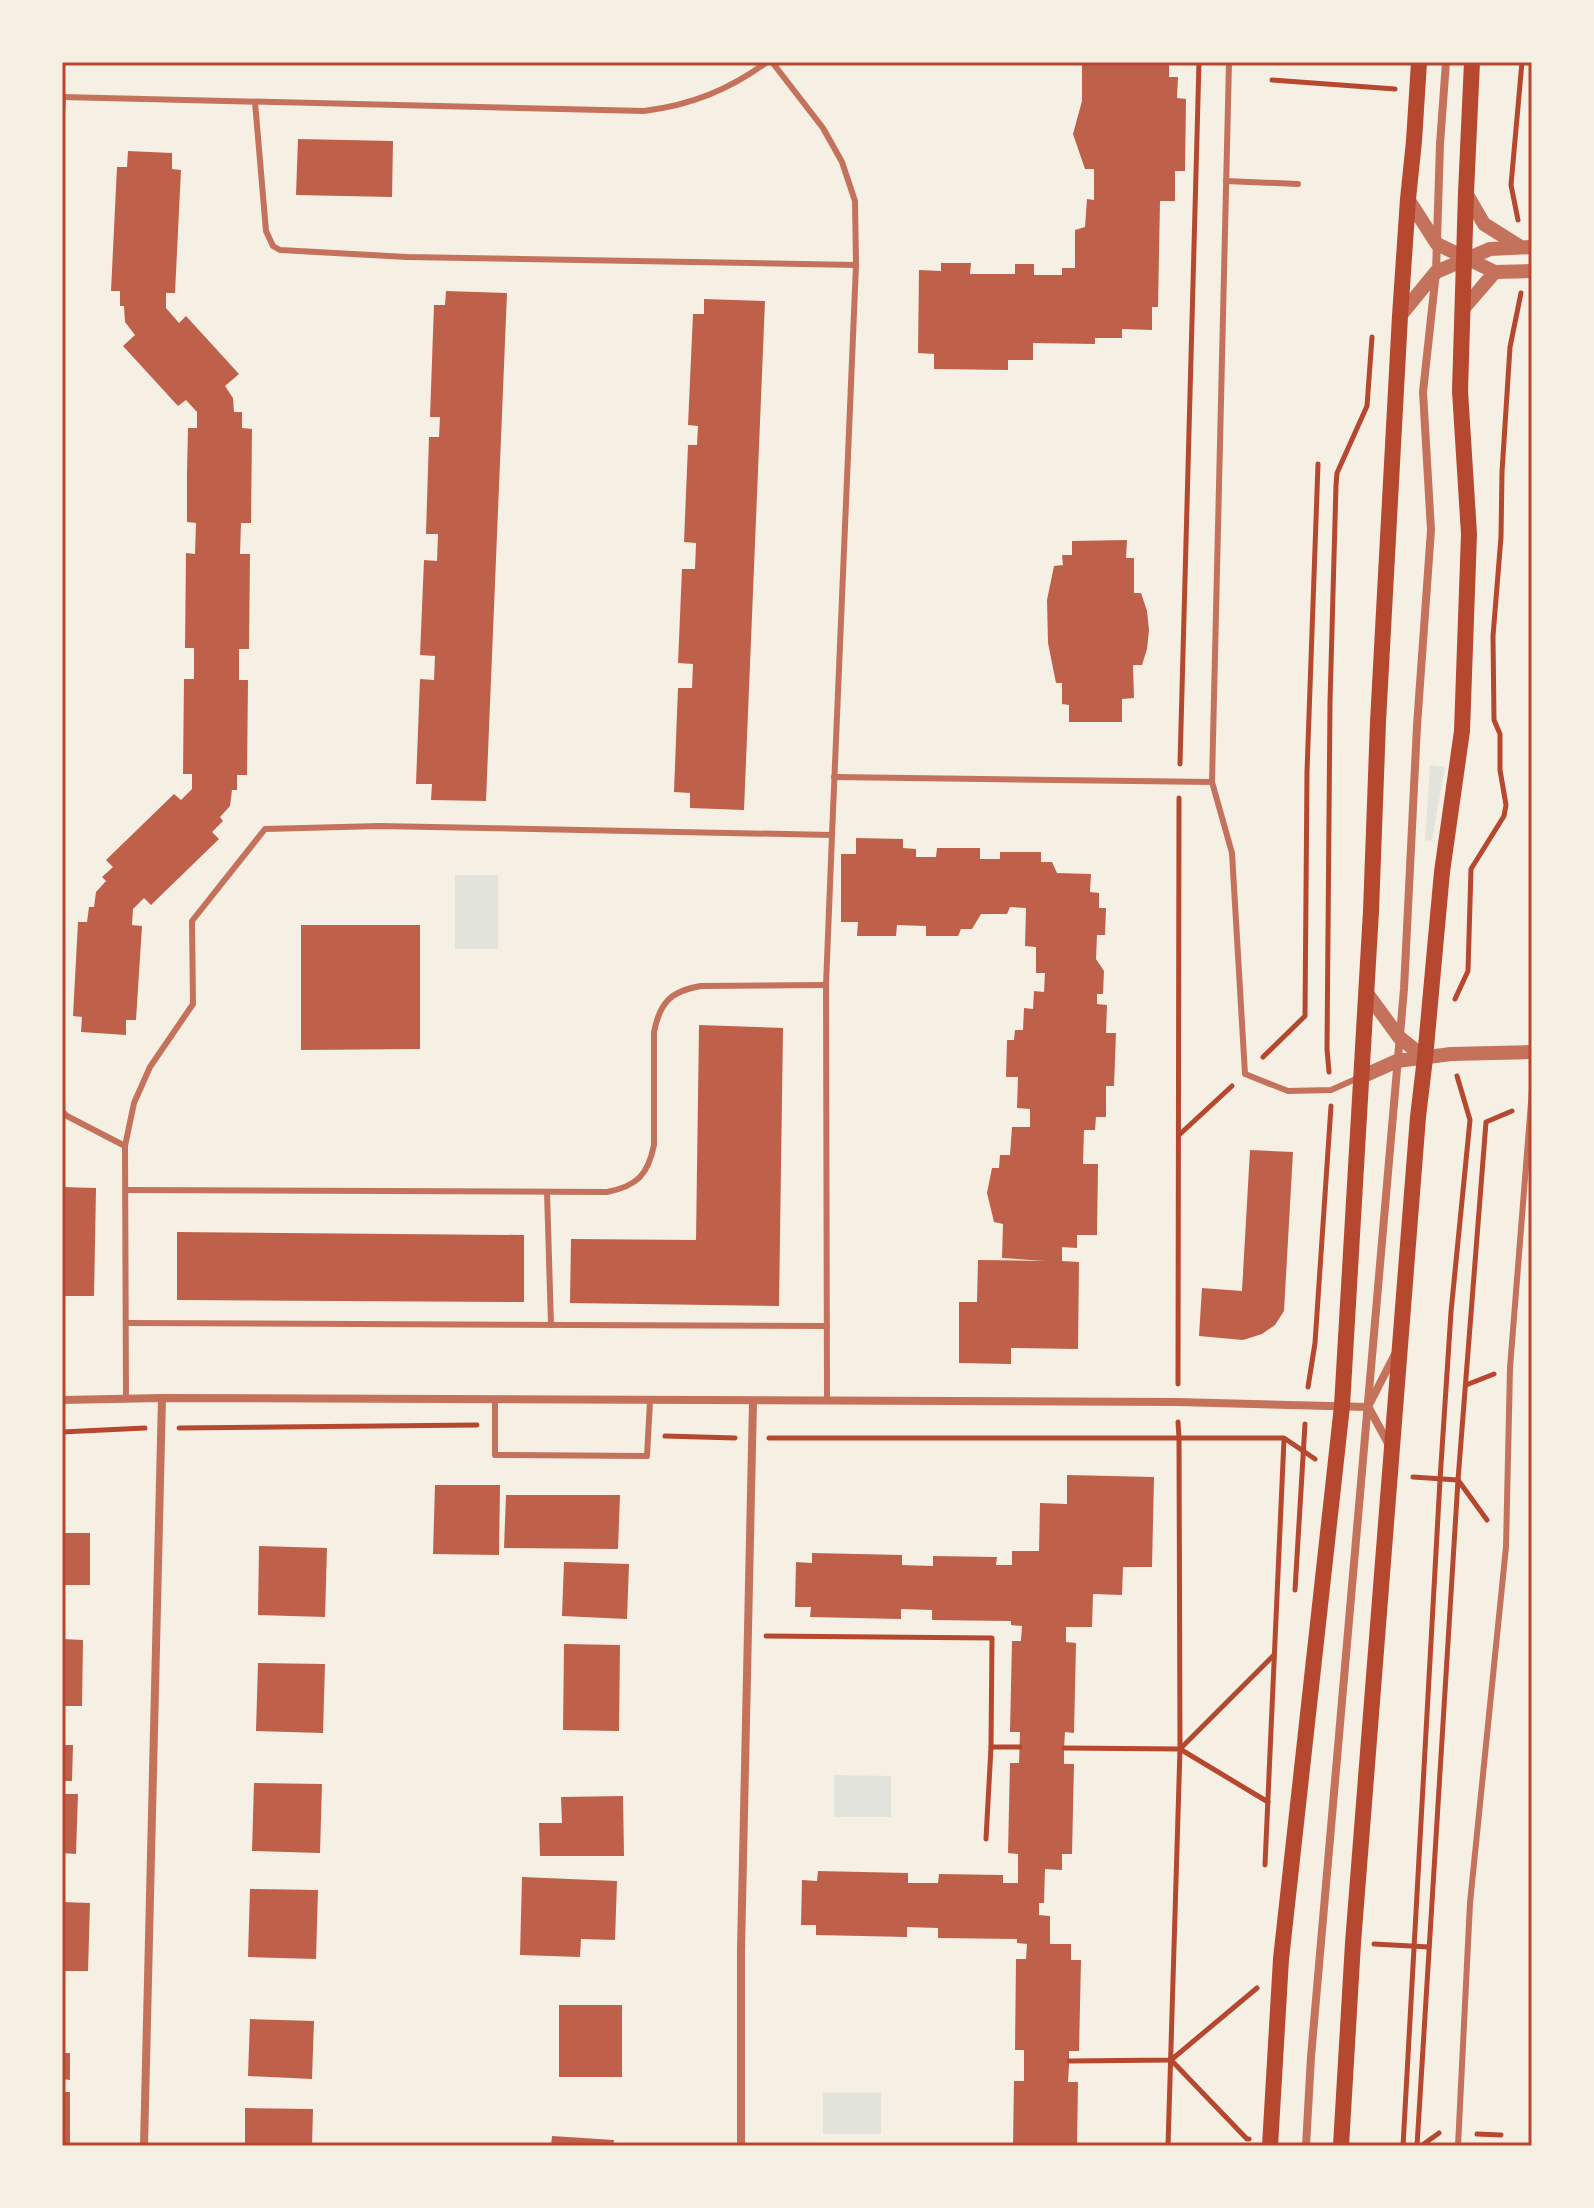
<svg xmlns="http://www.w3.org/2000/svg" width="1594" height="2208" viewBox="0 0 1594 2208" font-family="'DejaVu Sans',sans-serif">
<rect width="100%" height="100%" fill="#f6efe4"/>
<g fill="#e2e4dc">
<path d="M1430 765 1445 767 1432 840 1425 841Z"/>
<rect x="455" y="875" width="43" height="74"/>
<path d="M834 1775 891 1776V1817H834Z"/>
<rect x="823" y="2093" width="58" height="41"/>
</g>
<g fill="#bf614a">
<path d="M1082 62H1169V77H1178L1177 98 1186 99 1185 171H1175V201H1160L1158 307H1152V330L1122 329V338H1095V344L1033 343V360H1008V370L934 369V354L918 353 919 270 941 271V263H971L970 274H1015V264H1034V275H1062V268H1075V230L1085 227 1087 199 1094 200V169H1085L1073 134 1082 101Z"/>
<path d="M298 139 393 141 392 197 296 195Z"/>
<path d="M128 151 172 153V169L181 170 175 293H166V308L179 323 186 316 239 374 225 386 233 398 234 412H242V428L252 429 251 523H241L240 554H250L249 649H239V680H248L247 775H237V790H232L230 806 220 817 223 821 212 832 219 839 151 905 144 898 133 909 132 925 142 926 136 1020H126V1035L81 1032 82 1017 73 1016 78 922H87L89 907H94L96 892 106 881 102 877 113 867 106 860 174 794 181 800 192 789V774H183L184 679H194V648H185L186 553 195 554 196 523 187 522V473L188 428H197V412L186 400 178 406 123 346 135 335 125 322 124 306H120V291H111L117 167H127Z"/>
<path d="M446 291 507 293 486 801 431 800 432 784H416L420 679 434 680 435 656 420 655 424 560 437 561 438 534H426L429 437H439L440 417H430L434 305H445Z"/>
<path d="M704 299 765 301 744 810 690 808V793L674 792 678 688H692L693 664 678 663 682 569H695L696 543 684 542 688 445H697L698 426 688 425 693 314H704Z"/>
<path d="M1127 540 1126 558H1134V593H1141L1147 611 1149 630 1147 649 1142 665H1133L1134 698 1122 699V722H1069V705L1062 704V683H1056L1048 643 1047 600 1054 566 1063 565 1062 555H1072V541Z"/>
<path d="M856 838 903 839V848L916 849V857H936L937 848H980V859H1000V852H1041V862H1052L1057 873 1091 874 1090 892 1099 893V908H1106L1105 935H1097L1096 959 1104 971 1103 994H1097V1004L1107 1005 1106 1033H1116L1114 1086H1106V1117H1096L1095 1130H1084L1083 1164H1098L1097 1235H1077V1248L1062 1247V1261L1079 1262 1078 1349 1011 1348V1364L959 1363V1302H977L978 1260 1045 1261 1002 1258 1003 1224 994 1222 987 1193 992 1168H999L1000 1155H1010L1012 1127H1030V1109L1017 1108 1018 1077H1006L1007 1040H1014L1015 1030H1023L1024 1008 1033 1009 1034 991 1044 992 1045 973H1036V947L1025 946 1026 908 1010 907 1007 914H981L972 929H961L958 936H926V926L897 925 896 936H857L858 922H841V854H856Z"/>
<path d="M301 925H420V1049L301 1050Z"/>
<path d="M699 1025 783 1028 779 1306 570 1303 571 1239 696 1240Z"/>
<path d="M1250 1150 1293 1152 1284 1311 1275 1325 1262 1334 1243 1340 1199 1336 1202 1288 1242 1291Z"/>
<path d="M62 1187 96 1188 94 1296H62Z"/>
<path d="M177 1232 524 1235V1302L177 1300Z"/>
<path d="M1067 1475 1154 1477 1152 1567H1123L1122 1595 1093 1594 1092 1627H1066V1642L1076 1643 1074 1733 1065 1732 1064 1748V1764H1074L1072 1854H1062V1870L1045 1869 1044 1903H1039V1915L1050 1916V1944H1071V1960H1081L1079 2051H1069V2066L1068 2082H1078L1077 2146H1013L1014 2081H1024V2050H1015L1016 1959H1026L1027 1944 1017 1943V1939L938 1938V1928L907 1927V1937L816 1935V1925H801L802 1880 817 1881 818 1871 908 1873V1883H938L939 1874 1003 1875V1883H1018V1854L1008 1853 1010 1763H1019L1020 1732H1010L1012 1641H1021L1022 1626 1011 1625V1621L932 1620V1610L901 1609V1619L810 1617 811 1607H795L796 1562 812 1563V1553L902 1555V1565L933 1566V1556L997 1557 996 1565H1012V1551H1039L1040 1503 1067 1504Z"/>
<path d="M435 1485H500L499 1555 433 1554Z"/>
<path d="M506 1495H620L618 1549 504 1548Z"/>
<rect x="62" y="1533" width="28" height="52"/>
<path d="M259 1546 327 1548 325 1617 258 1615Z"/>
<path d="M564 1562 629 1564 627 1619 562 1616Z"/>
<path d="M62 1639 83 1640 82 1706H62Z"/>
<path d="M564 1644 620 1645 619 1731 563 1730Z"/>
<path d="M258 1663 325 1664 323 1733 256 1731Z"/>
<path d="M62 1745H73L72 1781H62Z"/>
<path d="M254 1783 322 1784 320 1853 252 1851Z"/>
<path d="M62 1794H78L76 1854 62 1853Z"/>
<path d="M623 1796 624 1856H540L539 1823H562L561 1797Z"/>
<path d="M522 1877 617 1881 615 1940 581 1939 580 1957 520 1955Z"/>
<path d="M250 1889 318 1890 316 1959 248 1957Z"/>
<path d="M62 1902 90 1903 88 1971H62Z"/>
<rect x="559" y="2005" width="63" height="72"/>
<path d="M250 2019 314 2021 312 2079 248 2076Z"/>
<path d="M62 2053H70V2080L62 2079Z"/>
<rect x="62" y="2092" width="8" height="54"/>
<path d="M245 2108 313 2109 312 2146H245Z"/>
<path d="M552 2136 614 2140 613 2146H551Z"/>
</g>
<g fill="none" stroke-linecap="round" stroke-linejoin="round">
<g stroke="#b5482f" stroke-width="5">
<path d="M1272 80 1395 89"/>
<path d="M1518 220 1511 185 1522 62"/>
<path d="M1180 764 1199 62"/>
<path d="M1455 999 1468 971 1471 869 1504 816 1506 805 1500 770V734L1494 720 1493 636 1501 537 1502 472 1510 347 1521 293"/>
<path d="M1263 1057 1305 1016 1307 772 1318 464"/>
<path d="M1329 1072 1327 1049 1330 702 1336 485 1337 473 1367 406 1372 337"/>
<path d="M1179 1135 1232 1086"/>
<path d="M1178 1384 1179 798"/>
<path d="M1466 1385 1494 1374"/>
<path d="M1308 1387 1315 1343 1331 1106"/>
<path d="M179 1428 477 1425"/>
<path d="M62 1432 145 1428"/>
<path d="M665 1436 735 1438"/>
<path d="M769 1438H1179L1178 1422"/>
<path d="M1413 1477 1458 1480 1487 1520"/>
<path d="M1295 1590 1305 1424"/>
<path d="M766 1636 992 1638 991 1747H1020"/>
<path d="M1064 1748 1180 1749 1268 1802"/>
<path d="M1181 1748 1273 1656"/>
<path d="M986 1839 991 1747"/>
<path d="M1265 1865 1284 1439"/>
<path d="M1374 1944 1429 1947"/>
<path d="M1069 2061 1171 2060 1257 1988"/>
<path d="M1172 2061 1247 2139H1249"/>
<path d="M1477 2134 1501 2135"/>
<path d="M1168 2146 1180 1749 1179 1438H1284L1315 1459"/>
<path d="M1403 2146 1440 1480 1451 1312 1470 1120 1457 1076"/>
<path d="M1417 2146 1458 1480 1486 1122 1512 1111"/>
<path d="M1421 2146 1439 2133"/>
</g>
<g stroke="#c5725c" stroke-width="6">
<path d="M1229 62 1212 782 1232 853 1245 1074 1288 1091 1331 1090 1358 1078"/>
<path d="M62 97 644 111C691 105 729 90 767 62"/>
<path d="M255 102 266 231 273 246 280 250 407 257 856 265"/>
<path d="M62 113 63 97"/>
<path d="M1226 181 1298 184"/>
<path d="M834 777 1212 782"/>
<path d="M62 1111 67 1116 125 1146"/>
<path d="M126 1190 607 1192C637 1186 648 1175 654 1145V1032C660 1002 671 991 701 986L826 985"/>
<path d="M547 1192 551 1325"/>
<path d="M127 1323 827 1326"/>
<path d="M126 1398 125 1146 134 1103 150 1067 193 1004 192 921 265 829 379 826 832 835 856 265 855 201 842 162 823 128 772 62"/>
<path d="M495 1400V1455L647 1456 650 1401"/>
<path d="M827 1401 826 985 832 835"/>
<path d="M1458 2146 1470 1903 1506 1547 1510 1368 1532 1090"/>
</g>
<g stroke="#c5725c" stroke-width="8">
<path d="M62 1400 162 1398 1177 1402 1368 1407"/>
<path d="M1370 1403 1395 1354"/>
<path d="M1369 1408 1389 1445"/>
<path d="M144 2146 162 1398"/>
<path d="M741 2146V1950L753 1401"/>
<path d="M1306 2146 1311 2057 1404 989 1417 726 1431 530 1423 392 1436 272 1440 144 1446 62"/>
</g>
<g stroke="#c5725c" stroke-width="14">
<path d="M1466 193 1484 224 1519 246"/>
<path d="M1408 199 1437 244 1495 272 1532 271"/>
<path d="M1463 309 1495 272"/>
<path d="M1400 316 1436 272 1490 249 1532 247"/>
<path d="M1366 992 1399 1037 1425 1058"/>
<path d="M1361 1077 1397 1061 1451 1054 1532 1052"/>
</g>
<g stroke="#b5482f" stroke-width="16">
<path d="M1270 2146 1281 1959 1342 1406 1371 911 1378 722 1400 316 1408 199 1414 141 1419 62"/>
<path d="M1341 2146 1353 1943 1418 1117 1425 1058 1442 872 1462 731 1469 534 1460 391 1466 193 1472 62"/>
</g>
</g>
<rect width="1594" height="2208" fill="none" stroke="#f6efe4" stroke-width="128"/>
<rect x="64" y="64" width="1466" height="2080" fill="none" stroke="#b5482f" stroke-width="3"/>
</svg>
